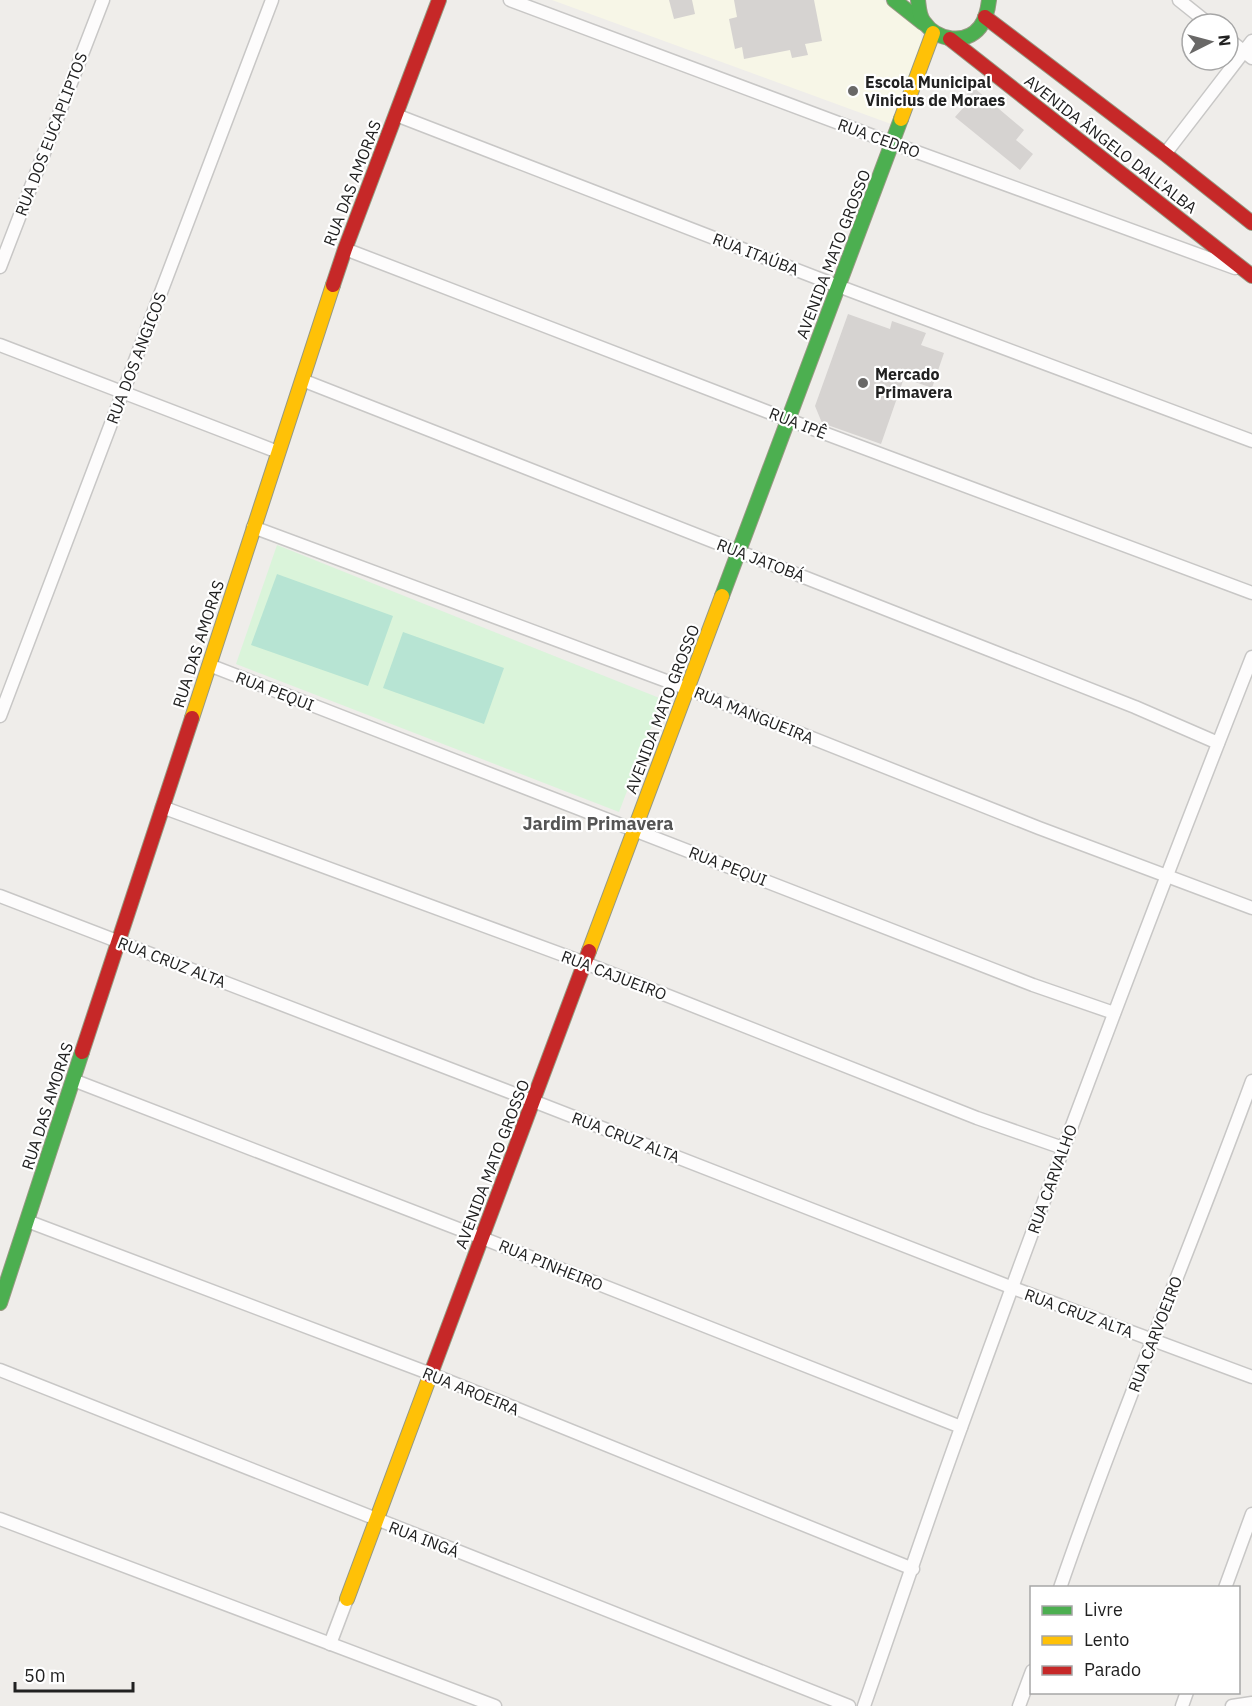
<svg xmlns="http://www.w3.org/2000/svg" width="1252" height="1706" viewBox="0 0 1252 1706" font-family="'IBM Plex Sans',sans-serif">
<rect width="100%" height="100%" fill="#efedea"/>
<path fill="#f7f6e7" d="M552 0H883L920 29 922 41 891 124Z"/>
<path fill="#daf4da" d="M277 545 662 699 619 812 236 664Z"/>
<g fill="#b7e4d3">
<path d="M277 574 393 616 368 686 251 645Z"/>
<path d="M403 632 504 668 484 724 383 688Z"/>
</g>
<g fill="#d6d3d1">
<path d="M669 0H692L695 14 674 19Z"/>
<path d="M734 0H814L822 41 805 44 808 55 792 58 790 50 744 59 742 47 735 49 729 19 737 17Z"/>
<path d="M973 87 1024 130 1016 140 1033 154 1020 170 955 117 963 108 959 104Z"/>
<path d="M848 314 890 329 892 321 926 333 921 345 944 353 932 388 904 378 881 444 822 423 815 406Z"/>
</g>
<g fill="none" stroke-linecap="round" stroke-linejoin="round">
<defs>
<g id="street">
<path d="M510 0 892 143 1235 268"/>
<path d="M1179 0 1209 24"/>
<path d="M1228 39 1252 58"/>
<path d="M396 115 838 286 1252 441"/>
<path d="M1165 154 1252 41"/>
<path d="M345 249 789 420 1252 593"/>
<path d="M0 267 103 0"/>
<path d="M0 345 278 452"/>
<path d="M302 380 1135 707 1218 743"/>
<path d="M253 527 688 689 1039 828 1252 908"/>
<path d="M209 665 1033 985 1114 1013"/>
<path d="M0 716 272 0"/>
<path d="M162 807 585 963 977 1118 1063 1148"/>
<path d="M0 896 533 1101 1013 1288 1252 1377"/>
<path d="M73 1080 482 1238 961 1427"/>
<path d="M27 1221 431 1374 913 1569"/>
<path d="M0 1370 849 1706"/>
<path d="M0 1519 495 1706"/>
<path d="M1060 1588C1119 1417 1190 1250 1252 1081"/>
<path d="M1225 1588 1252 1514"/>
<path d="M330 1644 347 1599"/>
<path d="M864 1706C897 1612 928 1518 962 1425 1055 1167 1152 911 1252 657"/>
<path d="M1019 1706 1032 1671"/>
<path d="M1182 1706 1187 1692"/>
<path d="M1232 1706 1252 1703"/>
</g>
<g id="fast">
<path d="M894 0 923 23"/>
<path d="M918 0C919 8 919 16 924 22 937 41 966 45 980 27 986 19 988 9 989 0"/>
<path d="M722 596 901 119"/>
<path d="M0 1303 82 1052"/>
</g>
<g id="slow">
<path d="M901 119 933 33"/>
<path d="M192 718 333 285"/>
<path d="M589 951 722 596"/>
<path d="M347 1599 430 1376"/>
</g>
<g id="jam">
<path d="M985 17 1165 154 1252 223"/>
<path d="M950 39 1252 276"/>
<path d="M333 285 345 249 439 0"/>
<path d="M82 1052 192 718"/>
<path d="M430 1376 589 951"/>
</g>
</defs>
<use href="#street" stroke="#c8c7c6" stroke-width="15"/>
<use href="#fast" stroke="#969982" stroke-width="16"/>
<use href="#slow" stroke="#969982" stroke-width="16"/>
<use href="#jam" stroke="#969982" stroke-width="16"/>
<use href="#street" stroke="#fdfcfc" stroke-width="12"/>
<use href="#fast" stroke="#4caf50" stroke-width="14"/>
<use href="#slow" stroke="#ffc107" stroke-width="14"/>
<use href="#jam" stroke="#c62828" stroke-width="14"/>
</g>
<g fill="#696867" stroke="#fff" stroke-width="2">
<circle cx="853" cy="91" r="6"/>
<circle cx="863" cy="383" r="6"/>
</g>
<g text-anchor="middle" stroke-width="4.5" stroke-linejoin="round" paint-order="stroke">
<g font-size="16" font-weight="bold" fill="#212121" stroke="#fff" text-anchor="start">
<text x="865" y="88">Escola Municipal<tspan x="865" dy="18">Vinicius de Moraes</tspan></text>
<text x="875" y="380">Mercado<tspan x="875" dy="18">Primavera</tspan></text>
</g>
<g font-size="16" fill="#212121" stroke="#fff">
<text transform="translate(51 134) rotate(-69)" y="6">RUA DOS EUCAPLIPTOS</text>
<text transform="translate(879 138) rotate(20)" y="6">RUA CEDRO</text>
<text transform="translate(1111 144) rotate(38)" y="6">AVENIDA ÂNGELO DALL'ALBA</text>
<text transform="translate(352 183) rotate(-69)" y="6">RUA DAS AMORAS</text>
<text transform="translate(756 254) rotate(21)" y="6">RUA ITAÚBA</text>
<text transform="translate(833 254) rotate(-69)" y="6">AVENIDA MATO GROSSO</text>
<text transform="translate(136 358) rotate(-69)" y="6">RUA DOS ANGICOS</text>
<text transform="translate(798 423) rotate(21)" y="6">RUA IPÊ</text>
<text transform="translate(761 560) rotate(21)" y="6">RUA JATOBÁ</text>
<text transform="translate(198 644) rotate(-72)" y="6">RUA DAS AMORAS</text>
<text transform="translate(275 691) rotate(21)" y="6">RUA PEQUI</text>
<text transform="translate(662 709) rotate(-69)" y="6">AVENIDA MATO GROSSO</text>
<text transform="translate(754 715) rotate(22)" y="6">RUA MANGUEIRA</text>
<text transform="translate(728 866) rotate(21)" y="6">RUA PEQUI</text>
<text transform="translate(172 962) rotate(21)" y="6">RUA CRUZ ALTA</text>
<text transform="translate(614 975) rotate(21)" y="6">RUA CAJUEIRO</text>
<text transform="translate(47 1106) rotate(-72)" y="6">RUA DAS AMORAS</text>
<text transform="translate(626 1137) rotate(21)" y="6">RUA CRUZ ALTA</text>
<text transform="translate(492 1164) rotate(-69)" y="6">AVENIDA MATO GROSSO</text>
<text transform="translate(1052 1179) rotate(-70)" y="6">RUA CARVALHO</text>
<text transform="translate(551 1265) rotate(22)" y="6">RUA PINHEIRO</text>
<text transform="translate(1079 1313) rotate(20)" y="6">RUA CRUZ ALTA</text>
<text transform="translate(1155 1334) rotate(-69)" y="6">RUA CARVOEIRO</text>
<text transform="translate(471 1391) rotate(22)" y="6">RUA AROEIRA</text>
<text transform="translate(424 1539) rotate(21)" y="6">RUA INGÁ</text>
</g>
<g font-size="18" font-weight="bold" fill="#545454" stroke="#fff">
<text x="598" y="830">Jardim Primavera</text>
</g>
</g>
<rect x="1030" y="1586" width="210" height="108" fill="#ffffff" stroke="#a6a6a6" stroke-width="1.5"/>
<rect x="1042" y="1606" width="30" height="9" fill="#4caf50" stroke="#a6a6a6" stroke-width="1.5"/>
<text x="1084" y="1616" font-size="18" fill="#212121">Livre</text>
<rect x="1042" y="1636" width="30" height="9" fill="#ffc107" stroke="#a6a6a6" stroke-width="1.5"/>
<text x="1084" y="1646" font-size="18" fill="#212121">Lento</text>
<rect x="1042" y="1666" width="30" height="9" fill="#c62828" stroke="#a6a6a6" stroke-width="1.5"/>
<text x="1084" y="1676" font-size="18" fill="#212121">Parado</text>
<g transform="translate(1210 42) rotate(84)"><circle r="28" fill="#ffffff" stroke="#a6a6a6" stroke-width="1.5"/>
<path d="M0-4.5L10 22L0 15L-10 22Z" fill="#696867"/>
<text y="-9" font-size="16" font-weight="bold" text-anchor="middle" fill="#212121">N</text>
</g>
<path d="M15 1682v9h118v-9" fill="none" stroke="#212121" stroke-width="3"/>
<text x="24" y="1682" font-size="18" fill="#212121" stroke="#ffffff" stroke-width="4.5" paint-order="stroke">50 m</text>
</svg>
